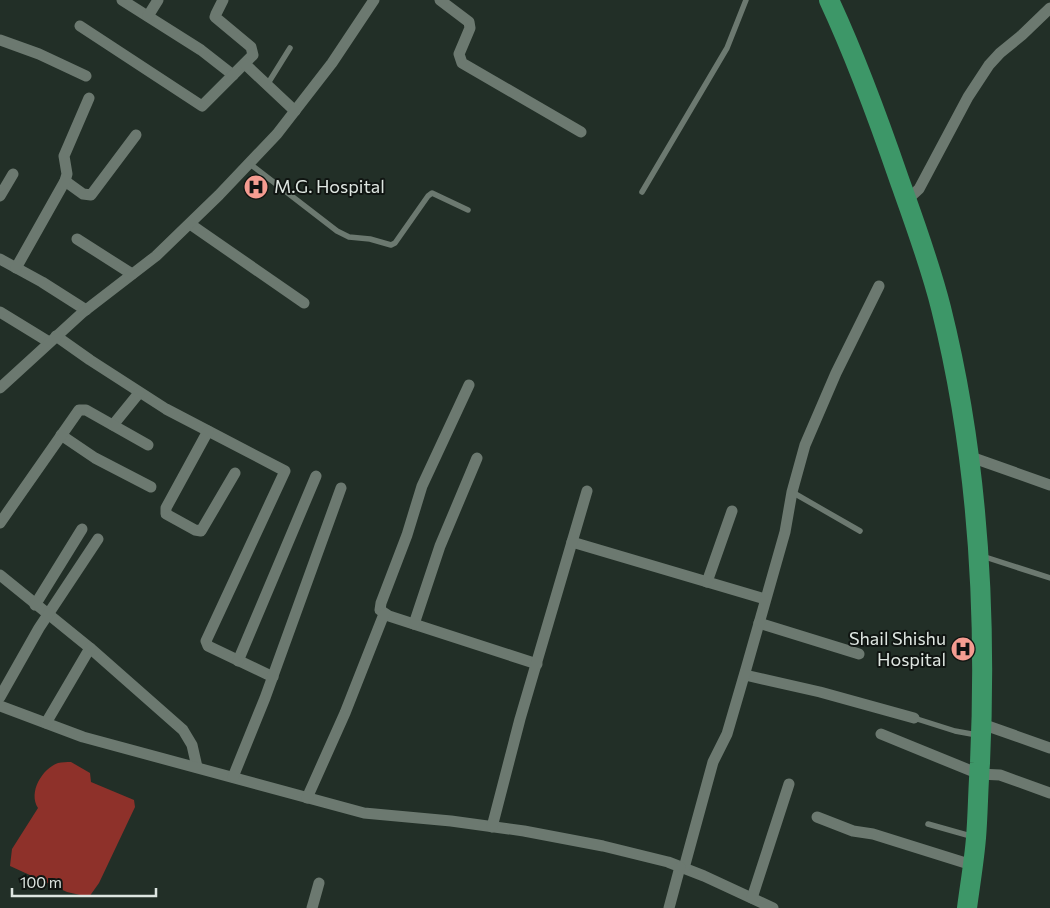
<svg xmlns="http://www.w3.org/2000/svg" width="1050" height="908" viewBox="0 0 1050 908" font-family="Commissioner,sans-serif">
<rect width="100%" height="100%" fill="#222f27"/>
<path fill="#8e312a" d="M71 762 90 773 91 782 134 800 135 807 99 883 89 897 67 892 10 866 12 849 38 808C28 792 42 769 58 763 62 762 67 762 71 762Z"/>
<path fill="#126a42" stroke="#69776e" d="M255 177 268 187 259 198 246 188Z"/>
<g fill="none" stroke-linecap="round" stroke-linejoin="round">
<g stroke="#6c7970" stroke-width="5.5">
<path d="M267 85 290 48"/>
<path d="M250 164 337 231 349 237 370 239 391 245 395 243 428 196 432 193 468 210"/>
<path d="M642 192 727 48 746 0"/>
<path d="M792 492 860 531"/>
<path d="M982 556 1050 578"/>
<path d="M914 718 955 731 977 735"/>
<path d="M928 824 974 837"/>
</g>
<g stroke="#6c7970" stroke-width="11">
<path d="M122 0 201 50 233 75"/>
<path d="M440 0 469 22 470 28 459 54 462 63 581 132"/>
<path d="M148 16 158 0"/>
<path d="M80 26 202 106 253 55 251 47 215 17 216 14 223 0"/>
<path d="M0 40 39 54 86 76"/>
<path d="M245 64 295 111"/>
<path d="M65 181 83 194 91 195 136 135"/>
<path d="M0 196 13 174"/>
<path d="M907 200 919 189 968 97 989 65 1000 53 1022 35 1050 8"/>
<path d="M190 224 304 303"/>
<path d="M77 239 132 274"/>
<path d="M0 259 42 282 86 310"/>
<path d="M16 268 65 181 67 174 64 156 89 98"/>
<path d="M0 312 49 342"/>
<path d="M56 336 90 360 166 409 285 471 206 641 208 646 273 677"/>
<path d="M469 385 422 486 407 535 381 603 380 610 389 616 537 664"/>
<path d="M0 388 82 313 156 256 219 195 277 134 332 63 374 0"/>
<path d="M113 425 139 393"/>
<path d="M208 431 166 508V514L195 530 201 531 235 473"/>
<path d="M61 435 95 458 151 487"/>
<path d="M968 456 1050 485"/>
<path d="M0 523 79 410H86L148 445"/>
<path d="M572 542 765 599"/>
<path d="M0 575 90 648 183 730 192 745 197 767"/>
<path d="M707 582 732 511"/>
<path d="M35 605 82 529"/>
<path d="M759 623 859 654"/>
<path d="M414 624 440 546 477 458"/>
<path d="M238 661 316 476"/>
<path d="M745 675 820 692 914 718"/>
<path d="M0 697 39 628 98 539"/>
<path d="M0 706 83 737 364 813 451 821 524 831 603 846 668 862 704 876 773 908"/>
<path d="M46 723 90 648"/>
<path d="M982 724 1050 748"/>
<path d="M881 734 979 774 1000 775 1050 793"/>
<path d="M233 777 265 698 341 488"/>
<path d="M307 798 345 713 384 614"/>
<path d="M817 817 853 831 873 834 972 865"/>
<path d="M492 827 520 719 587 491"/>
<path d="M684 868 713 762 727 734 746 669 785 532 792 492 805 445 836 373 879 286"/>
<path d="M752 898 789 784"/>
<path d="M312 908 319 883"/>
<path d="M669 908 680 867"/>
</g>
<path stroke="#3d9768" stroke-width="20" d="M829 0C856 58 878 118 899 179 914 221 930 264 941 308 978 456 987 611 980 763 978 788 978 814 976 838 974 862 970 885 967 908"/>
</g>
<defs>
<symbol id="hospital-disc" viewBox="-11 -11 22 22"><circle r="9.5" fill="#f59c91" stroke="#101512"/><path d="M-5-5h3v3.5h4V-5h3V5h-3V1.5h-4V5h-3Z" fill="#111"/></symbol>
</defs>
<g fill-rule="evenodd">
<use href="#hospital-disc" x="242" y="173" width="28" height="28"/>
<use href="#hospital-disc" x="949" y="635" width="28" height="28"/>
</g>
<g text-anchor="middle" stroke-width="4" stroke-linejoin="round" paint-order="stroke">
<g font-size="18" fill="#dee6e1" stroke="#101512" text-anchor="start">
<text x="274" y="193">M.G. Hospital</text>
<text x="946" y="645" text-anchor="end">Shail Shishu<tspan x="946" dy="21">Hospital</tspan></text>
</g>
</g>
<path d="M12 888v8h144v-8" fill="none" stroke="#dee6e1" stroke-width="2.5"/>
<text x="20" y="888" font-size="15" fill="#dee6e1" stroke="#101512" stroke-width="4" paint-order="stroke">100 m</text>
</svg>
